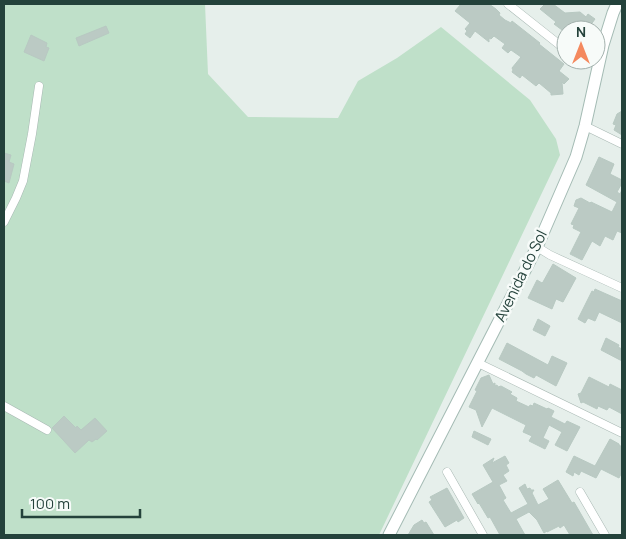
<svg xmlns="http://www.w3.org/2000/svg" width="626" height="539" viewBox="0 0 626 539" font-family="Manrope,sans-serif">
<rect width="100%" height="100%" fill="#e6efeb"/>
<path fill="#bfe0c9" d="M4 4H205L208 74 248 117 338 118 358 81 397 58 441 27 530 100 556 139 560 155 379 535H4Z"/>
<g fill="#bbcac4" stroke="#b8c9c2">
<path d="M461 4H489L496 9 500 13 499 15 505 20 511 23 512 21 540 43 539 44 564 64 559 71 569 79 564 84 562 82 563 94 551 95V93L539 83 536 86 522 75 520 78 512 72 513 70 512 68 521 57 511 50 508 53 502 48 505 44 494 36 491 39 489 38V42L475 31 470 38 465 34 467 31 465 29 470 23 455 11Z"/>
<path d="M545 4H553L565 13 580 12 586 17 588 14 595 19 590 26 596 30H562L554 24 556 22 540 9Z"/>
<path d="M106 26 109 33 79 46 76 38Z"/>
<path d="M31 35 47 43 46 47 49 48 44 61 24 52Z"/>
<path d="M622 111V135L614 130 616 125 613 124 617 114Z"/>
<path d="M4 153 11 155 9 162 14 164 9 183 4 181Z"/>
<path d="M599 157 614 164 610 174 622 180V183L617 192 620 194 622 190V233L617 231 613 240 605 236 600 246 592 241 582 260 570 254 581 232 573 228 574 225 571 224 579 208 574 206 576 200 581 198 590 203 591 202 612 212 617 202 586 185Z"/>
<path d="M553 264 576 278 563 302 556 299 552 309 528 298 537 280 542 283 543 282Z"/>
<path d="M595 289 622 301V323L599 312 595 321 588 318 585 323 578 319 592 291 594 292Z"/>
<path d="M538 319 550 326 545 336 533 330Z"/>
<path d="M606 338 619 345 618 347 622 349V361L601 350Z"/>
<path d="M507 343 548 365 552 356 567 363 556 386 536 375 534 378 526 374 522 371 499 359Z"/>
<path d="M489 375 493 384 495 383V386L497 385 498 387 501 386 512 392 510 394 517 398 516 401 529 407 530 405 533 406 534 403 547 409 548 408 554 411 551 417 565 424 567 421 580 427 567 451 555 445 562 432 549 425 543 438 549 441 545 449 529 441 532 436 523 432 526 425 492 408 482 427 476 410 469 407 477 391 475 390 481 378Z"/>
<path d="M589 377 609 387 610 384 622 390V414L609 407 607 410 598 406 597 409 583 402 581 403 578 394 581 393Z"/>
<path d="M64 416 76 428 77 426 81 430 95 418 107 431 97 440 96 439 92 442 89 440 75 453 52 428Z"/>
<path d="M474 431 491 439 488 445 472 437Z"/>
<path d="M610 439 619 444V445L622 447V472L619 478 601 469 596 478 581 471 579 475 574 472 573 476 566 472 574 456 595 466Z"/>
<path d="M505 456 509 463 506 465 509 471 503 475 507 481 499 485 506 498 503 500 511 513 528 504 519 488 525 484 527 489 530 488 531 490H534L532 493 538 505 549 499 543 489 558 480 572 503 574 502 593 535H570L564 525 560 528 559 526 547 532V531L544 533 537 520 529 512 516 519 525 535H500L490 517 488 518 479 503 478 504 472 494 493 482 483 465 494 458 492 463Z"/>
<path d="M447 488 464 518 458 522 457 520 445 527 429 502 432 500 430 497Z"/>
<path d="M422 520 424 523 426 522 434 535H408L414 525Z"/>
</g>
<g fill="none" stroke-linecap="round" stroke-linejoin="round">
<defs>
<g id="street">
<path d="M508 4 566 50"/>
<path d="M578 60 583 64"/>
<path d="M585 126 622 144"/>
<path d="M4 222 16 198 23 181 32 134 39 86"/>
<path d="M537 247 550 255 622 288"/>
<path d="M478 363 622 433"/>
<path d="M4 406 47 430"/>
<path d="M447 472 483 535"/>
<path d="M580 492 605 535"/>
</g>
<path id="secondary" d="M389 535 537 247 576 157 585 126 603 45 613 13 617 4"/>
</defs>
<use href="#street" stroke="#a8b8b3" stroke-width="9"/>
<use href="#secondary" stroke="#a4bbb4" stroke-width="13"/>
<use href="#street" stroke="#fff" stroke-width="8"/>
<use href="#secondary" stroke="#fff" stroke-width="11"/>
</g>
<g text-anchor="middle" stroke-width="5" stroke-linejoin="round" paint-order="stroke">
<g font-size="15" fill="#24423b" stroke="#f7fbf9">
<text transform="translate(521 276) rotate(-64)" y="5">Avenida do Sol</text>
</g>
</g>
<rect width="626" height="539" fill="none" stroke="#24423b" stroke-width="10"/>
<g transform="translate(581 45)"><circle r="24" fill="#f7fbf9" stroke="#a3b1ad"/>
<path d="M0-4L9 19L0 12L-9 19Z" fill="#f4895e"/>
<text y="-8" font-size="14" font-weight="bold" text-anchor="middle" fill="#24423b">N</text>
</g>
<path d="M22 509v8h118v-8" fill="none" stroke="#24423b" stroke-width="2.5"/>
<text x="30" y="509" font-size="15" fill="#24423b" stroke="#f7fbf9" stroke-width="4" paint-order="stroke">100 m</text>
</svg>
